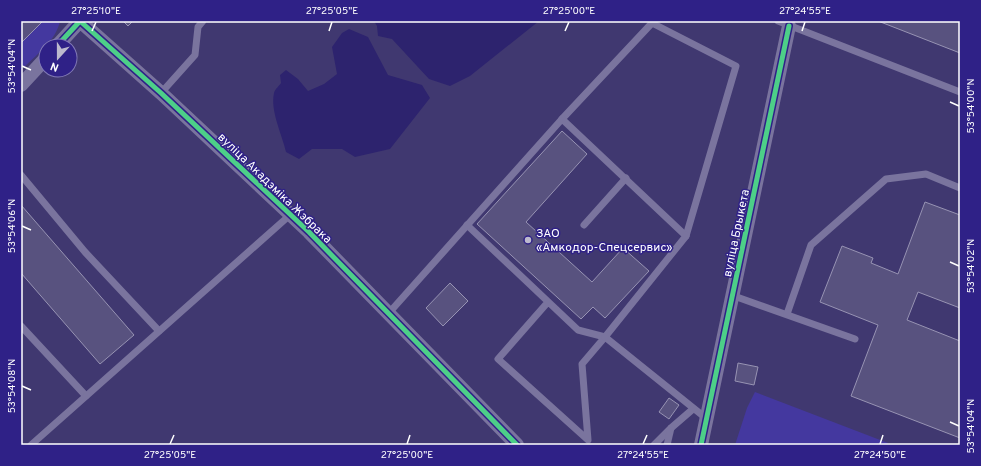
<svg xmlns="http://www.w3.org/2000/svg" width="981" height="466" viewBox="0 0 981 466" font-family="Overpass,sans-serif">
<rect width="100%" height="100%" fill="#403870"/>
<g fill="#44389f">
<path d="M43 21H60C56 41 35 56 21 70V43Z"/>
<path d="M755 392 888 443 887 445H735L747 408Z"/>
</g>
<g fill="#2d236e">
<path d="M374 21H539L470 76 450 86 429 79 392 39 378 36 377 26Z"/>
<path d="M349 29 368 37 388 75 422 85 430 98 390 149 355 157 342 149H312L299 159 286 152C282 134 270 111 274 93 275 89 279 86 281 83L280 75 286 70 298 79 308 91 324 84 337 74 332 47 342 33Z"/>
</g>
<g fill="#58527f" stroke="#9793b3">
<path d="M21 21H43L21 43Z"/>
<path d="M123 21H133L128 26Z"/>
<path d="M878 21H960V53Z"/>
<path d="M562 131 587 154 526 222 592 282 623 248 649 271 605 318 593 307 581 319 477 224Z"/>
<path d="M925 202 960 215V308L918 292 907 320 960 341V438L851 396 878 325 820 302 842 246 873 258 871 263 898 274Z"/>
<path d="M21 205 134 335 100 364 21 273Z"/>
<path d="M450 283 468 301 443 326 426 308Z"/>
<path d="M738 363 758 367 754 385 735 381Z"/>
<path d="M669 398 679 405 669 419 659 412Z"/>
</g>
<g fill="none" stroke-linecap="round" stroke-linejoin="round">
<g stroke="#7a749e" stroke-width="7">
<path d="M778 21 960 92"/>
<path d="M161 93 195 55 198 27 203 21"/>
<path d="M562 119 652 23 736 66 686 236"/>
<path d="M21 175 85 252 159 331"/>
<path d="M467 225 578 330 605 337 582 364 588 440 498 359 548 302"/>
<path d="M584 225 626 178"/>
<path d="M734 296 855 339"/>
<path d="M388 314 562 119 686 236 605 337 707 419"/>
<path d="M787 314 811 245 886 179 926 174 960 188"/>
<path d="M21 326 86 396"/>
<path d="M31 445 290 215"/>
<path d="M654 445 671 428 693 409"/>
<path d="M667 445 671 428"/>
</g>
<g stroke="#7a749e" stroke-width="14">
<path d="M57 46 80 21 161 93 309 232 517 445"/>
<path d="M21 85 46 58"/>
<path d="M701 445 789 26"/>
</g>
<defs>
<g id="cycleway">
<path d="M57 46 80 21 161 93 309 232 517 445"/>
<path d="M701 445 789 26"/>
</g>
</defs>
<use href="#cycleway" stroke="#2f2187" stroke-width="8"/>
<use href="#cycleway" stroke="#4dcf88" stroke-width="5"/>
</g>
<path fill="none" stroke="#fff" stroke-width="1.5" d="M92 31 96 22M329 31 332 22M565 31 569 22M802 31 805 22M22 66 31 70M950 102 959 106M22 226 31 230M950 262 959 266M22 386 31 390M950 422 959 426M170 444 174 435M407 444 410 435M643 444 647 435M880 444 883 435"/>
<circle fill="#bcb9cd" stroke="#2f2187" stroke-width="1.5" cx="528" cy="240" r="4"/>
<g text-anchor="middle" stroke-width="3" stroke-linejoin="round" paint-order="stroke">
<g font-size="12" fill="#fff" stroke="#2f2187">
<text transform="translate(275 188) rotate(44)" y="4">вуліца Акадэміка Жэбрака</text>
<text transform="translate(736 233) rotate(-78)" y="4">вуліца Брыкета</text>
</g>
<g font-size="12" fill="#fff" stroke="#2f2187" text-anchor="start">
<text x="536" y="237">ЗАО<tspan x="536" dy="14">«Амкодор-Спецсервис»</tspan></text>
</g>
</g>
<rect width="981" height="466" fill="none" stroke="#2f2187" stroke-width="44"/>
<g transform="translate(58 58) rotate(201)"><circle r="19" fill="#2f2187" stroke="#827ab7"/>
<path d="M0-3L7 15L0 10L-7 15Z" fill="#bcb9cd"/>
<text y="-6" font-size="11" font-weight="bold" text-anchor="middle" fill="#ffffff">N</text>
</g>
<rect x="22" y="22" width="937" height="422" fill="none" stroke="#fff" stroke-width="1.5"/>
<g font-size="10" text-anchor="middle" fill="#fff">
<text x="96" y="14">27°25'10"E</text>
<text x="332" y="14">27°25'05"E</text>
<text x="569" y="14">27°25'00"E</text>
<text x="805" y="14">27°24'55"E</text>
<text transform="translate(11 66) rotate(-90)" y="4">53°54'04"N</text>
<text transform="translate(970 106) rotate(-90)" y="4">53°54'00"N</text>
<text transform="translate(11 226) rotate(-90)" y="4">53°54'06"N</text>
<text transform="translate(970 266) rotate(-90)" y="4">53°54'02"N</text>
<text transform="translate(11 386) rotate(-90)" y="4">53°54'08"N</text>
<text transform="translate(970 426) rotate(-90)" y="4">53°54'04"N</text>
<text x="170" y="458">27°25'05"E</text>
<text x="407" y="458">27°25'00"E</text>
<text x="643" y="458">27°24'55"E</text>
<text x="880" y="458">27°24'50"E</text>
</g>
</svg>
